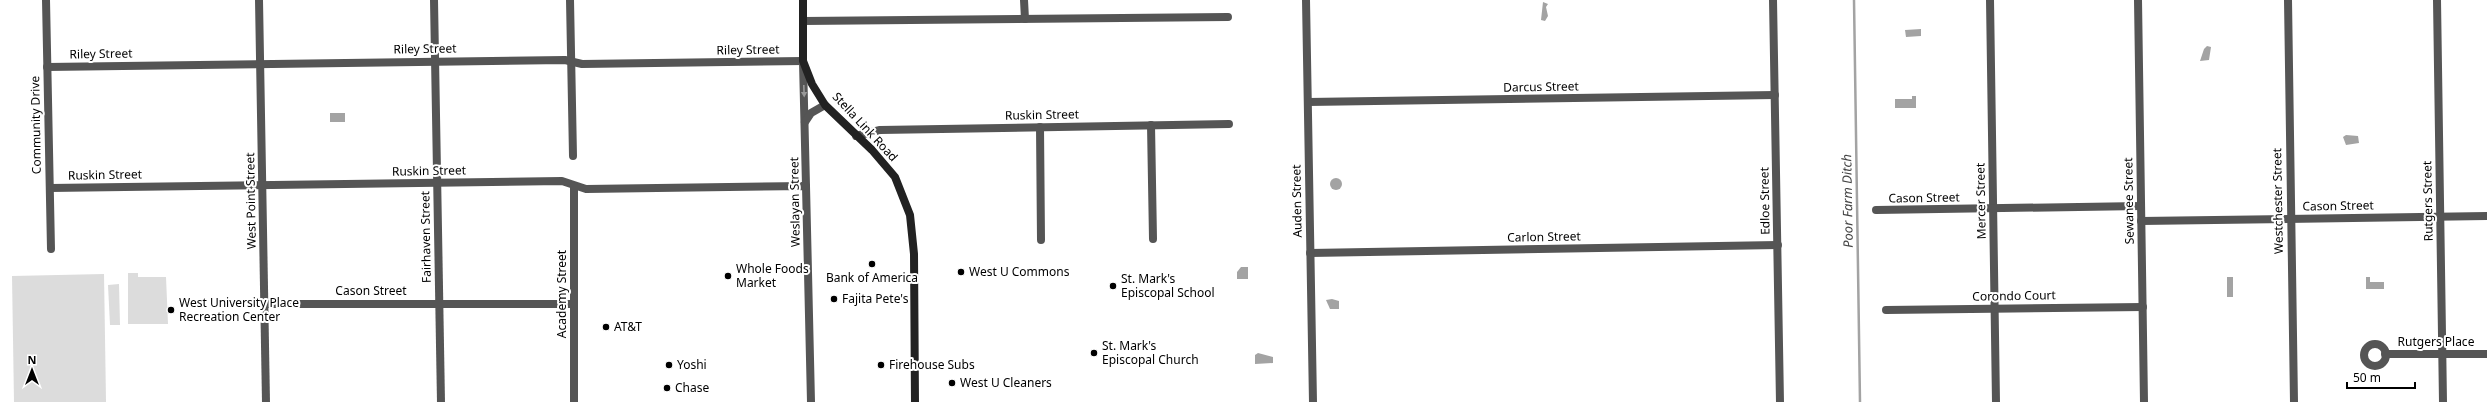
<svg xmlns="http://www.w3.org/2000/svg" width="2487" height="402" viewBox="0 0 2487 402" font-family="'Noto Sans',sans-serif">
<rect width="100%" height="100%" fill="#fff"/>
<g fill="#dcdcdc">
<path d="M128 273H138V277H166L168 324H128Z"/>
<path d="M104 274 106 402H14L12 276Z"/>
<path d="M119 284 120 325H110L108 285Z"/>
</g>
<g fill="#a3a3a3">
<path d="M1543 2 1548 4 1546 7 1548 16 1545 21 1541 20Z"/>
<path d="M1921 29V36L1906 37 1905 30Z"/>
<path d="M2207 46 2211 47 2209 60 2200 61 2204 49Z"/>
<path d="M1912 96H1916V108H1895V99H1912Z"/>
<rect x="330" y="113" width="15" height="9"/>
<path d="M2346 135 2358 136 2359 143 2346 145 2343 137Z"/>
<circle cx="1336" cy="184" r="6"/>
<path d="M1241 267H1248V279H1237V272Z"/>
<rect x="2227" y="277" width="6" height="20"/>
<path d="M2366 277H2370V282H2384V289H2366Z"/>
<path d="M1332 299 1339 301V309H1330L1326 300Z"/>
<path d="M1258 353 1273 357V363L1255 364V355Z"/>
</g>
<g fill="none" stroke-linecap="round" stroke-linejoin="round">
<path stroke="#a3a3a3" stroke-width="2.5" d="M1854 0 1860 402"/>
<g stroke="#555" stroke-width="8">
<path d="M46 0 51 249"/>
<path d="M259 0 266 402"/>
<path d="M434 0 441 402"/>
<path d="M570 0 573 156"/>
<path d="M1024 0 1025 19"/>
<path d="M1773 0 1780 402"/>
<path d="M1990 0 1996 402"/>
<path d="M2138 0 2144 402"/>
<path d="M2288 0 2294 402"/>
<path d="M2437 0 2443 402"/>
<path d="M803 21 1228 17"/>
<path d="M47 67 565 60 582 64 803 61"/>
<path d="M1308 102 1775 95"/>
<path d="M1151 125 1153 239"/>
<path d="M1040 127 1041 240"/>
<path d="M856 136 880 130 1229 124"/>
<path d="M50 188 562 181 586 189 806 186 811 402"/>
<path d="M1876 210 2141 206"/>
<path d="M2141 221 2487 216"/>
<path d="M1310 253 1778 245"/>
<path d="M264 304H574"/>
<path d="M1886 310 2143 307"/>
<circle cx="2375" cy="355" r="11"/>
<path d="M2385 354H2487"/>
<path d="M574 402V186"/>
</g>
<g stroke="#555" stroke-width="8">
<path d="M1306 0 1313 402"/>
<path d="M803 62 806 186"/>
<path d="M805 122 811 113 825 105"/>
</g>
<path stroke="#222" stroke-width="8" d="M803 0V61L812 84 825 105 872 150 895 177 910 215 914 254 915 402"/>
</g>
<defs><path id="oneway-solid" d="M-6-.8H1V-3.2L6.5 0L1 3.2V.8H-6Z"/></defs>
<use fill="#999" href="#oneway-solid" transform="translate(804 91) rotate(88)"/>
<g fill="#000" stroke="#fff" stroke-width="1.5">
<circle cx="872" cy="264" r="4"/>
<circle cx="961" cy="272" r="4"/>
<circle cx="728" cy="276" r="4"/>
<circle cx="1113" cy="286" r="4"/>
<circle cx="834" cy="299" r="4"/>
<circle cx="171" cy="310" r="4"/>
<circle cx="606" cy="327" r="4"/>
<circle cx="1094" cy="353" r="4"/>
<circle cx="669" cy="365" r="4"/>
<circle cx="881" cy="365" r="4"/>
<circle cx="952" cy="383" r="4"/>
<circle cx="667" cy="388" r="4"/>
</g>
<g text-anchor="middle" stroke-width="4" stroke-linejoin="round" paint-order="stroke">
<g font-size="12" fill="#000" stroke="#fff">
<text transform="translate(425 49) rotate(-1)" y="4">Riley Street</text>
<text transform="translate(748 50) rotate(-1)" y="4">Riley Street</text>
<text transform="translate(101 54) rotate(-1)" y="4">Riley Street</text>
<text transform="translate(1541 87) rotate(-1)" y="4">Darcus Street</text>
<text transform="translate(1042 115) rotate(-1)" y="4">Ruskin Street</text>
<text transform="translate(36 125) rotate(-91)" y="4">Community Drive</text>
<text transform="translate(865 127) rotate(47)" y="4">Stella Link Road</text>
<text transform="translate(429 171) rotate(-1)" y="4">Ruskin Street</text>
<text transform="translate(105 175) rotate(-1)" y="4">Ruskin Street</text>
<text transform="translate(1924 198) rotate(-1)" y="4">Cason Street</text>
<text transform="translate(251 201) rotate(-91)" y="4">West Point Street</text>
<text transform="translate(1297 201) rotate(-91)" y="4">Auden Street</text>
<text transform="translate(1765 201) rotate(-91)" y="4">Edloe Street</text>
<text transform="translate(1981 201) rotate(-91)" y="4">Mercer Street</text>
<text transform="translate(2129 201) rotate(-91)" y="4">Sewanee Street</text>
<text transform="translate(2278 201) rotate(-91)" y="4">Westchester Street</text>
<text transform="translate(2428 201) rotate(-91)" y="4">Rutgers Street</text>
<text transform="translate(795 202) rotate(-91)" y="4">Weslayan Street</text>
<text transform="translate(2338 206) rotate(-1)" y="4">Cason Street</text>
<text transform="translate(426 237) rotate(-91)" y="4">Fairhaven Street</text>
<text transform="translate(1544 237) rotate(-1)" y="4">Carlon Street</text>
<text x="371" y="295">Cason Street</text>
<text transform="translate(562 294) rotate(-90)" y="4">Academy Street</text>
<text transform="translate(2014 296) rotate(-1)" y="4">Corondo Court</text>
<text x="2436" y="346">Rutgers Place</text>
</g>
<g font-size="12" fill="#000" stroke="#fff" text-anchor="start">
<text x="736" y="273">Whole Foods<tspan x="736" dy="14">Market</tspan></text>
<text x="969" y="276">West U Commons</text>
<text x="872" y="282" text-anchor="middle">Bank of America</text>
<text x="1121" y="283">St. Mark's<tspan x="1121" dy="14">Episcopal School</tspan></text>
<text x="842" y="303">Fajita Pete's</text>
<text x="179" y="307">West University Place<tspan x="179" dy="14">Recreation Center</tspan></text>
<text x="614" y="331">AT&amp;T</text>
<text x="1102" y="350">St. Mark's<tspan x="1102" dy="14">Episcopal Church</tspan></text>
<text x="677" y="369">Yoshi</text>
<text x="889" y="369">Firehouse Subs</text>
<text x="960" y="387">West U Cleaners</text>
<text x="675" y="392">Chase</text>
</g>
<g font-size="13" font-style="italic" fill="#444" stroke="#fff">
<text transform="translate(1847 201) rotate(-91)" y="5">Poor Farm Ditch</text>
</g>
</g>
<g transform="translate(32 370)" stroke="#ffffff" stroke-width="3" paint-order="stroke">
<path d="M0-3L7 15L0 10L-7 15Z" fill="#000000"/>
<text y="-6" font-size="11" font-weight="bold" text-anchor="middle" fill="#000000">N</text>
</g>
<path d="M2347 382v6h68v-6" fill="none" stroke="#000000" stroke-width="2"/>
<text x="2353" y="382" font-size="12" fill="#000000" stroke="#ffffff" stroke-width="3" paint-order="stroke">50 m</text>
</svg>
